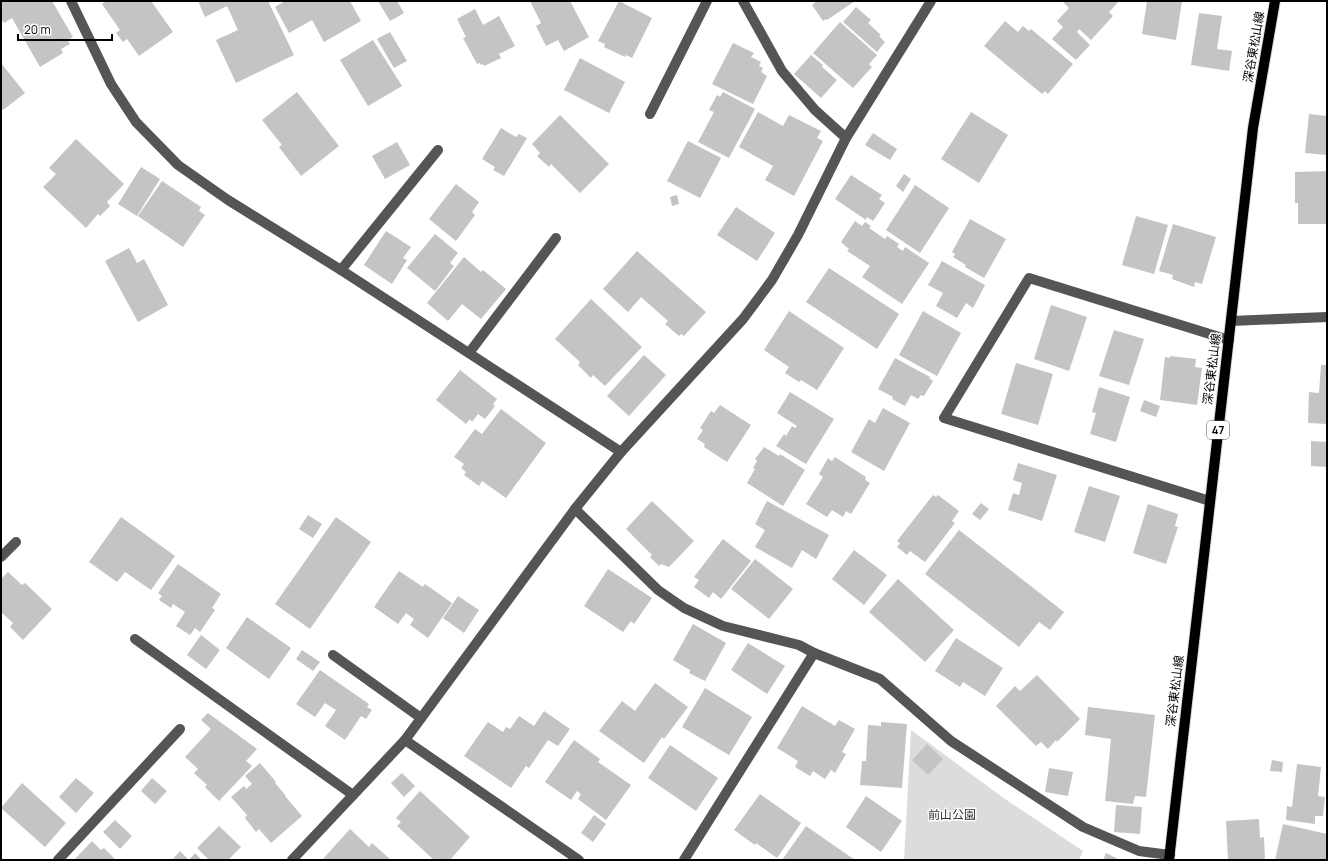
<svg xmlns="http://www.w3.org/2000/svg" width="1328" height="861" viewBox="0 0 1328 861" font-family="Manrope,'Noto Sans JP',sans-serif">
<rect width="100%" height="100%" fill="#fff"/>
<path fill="#dcdcdc" d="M911 730 1005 799 1083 851 1079 860H904Z"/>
<g fill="#c4c4c4">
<path d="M1 1H52L73 37 68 40 70 44 61 49 63 53 40 67 12 18 4 23 1 18Z"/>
<path d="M106 1H151L173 32 139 56 127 39 123 42 116 33 120 30 102 4Z"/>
<path d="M198 1H268L294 55 236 83 216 40 238 30 227 6 205 17Z"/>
<path d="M285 1H350L361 21 324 42 312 20 289 33 275 7Z"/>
<path d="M378 1H397L404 13 390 21Z"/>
<path d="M530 1H570L589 37 564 51 558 40 546 46 536 26 541 23Z"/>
<path d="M619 1 652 18 632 58 626 55 625 57 604 47 605 44 598 41Z"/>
<path d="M814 1H855L827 20 826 19 823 21 812 5 815 3Z"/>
<path d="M1062 1H1119L1109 12 1113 16 1091 40 1079 29 1077 32 1090 45 1076 60 1052 39 1063 27 1057 21 1069 8Z"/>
<path d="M1147 1H1182L1176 40 1142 34Z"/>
<path d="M856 7 871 20 868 23 881 35 879 36 885 42 877 52 843 22Z"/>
<path d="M475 9 483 25 499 16 515 46 499 54 501 58 484 66 483 64 481 65 480 63 477 64 463 38 466 37 457 19Z"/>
<path d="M1199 13 1222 16 1217 49 1232 51 1229 71 1191 65Z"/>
<path d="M1005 21 1018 32 1023 26 1029 31 1031 29 1073 64 1048 94 1045 91 1042 94 984 46Z"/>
<path d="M840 22 877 55 869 64 872 67 853 88 813 53Z"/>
<path d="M390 32 407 61 394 68 377 39Z"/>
<path d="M373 40 402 86 368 106 340 60Z"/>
<path d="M733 43 754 53 751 57 761 62 759 66 763 68 761 72 767 76 753 104 712 84Z"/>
<path d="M811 55 823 65 822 67 837 80 821 98 794 74Z"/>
<path d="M580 58 625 82 609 113 564 90Z"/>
<path d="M1 63 25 93 3 110 1 107Z"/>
<path d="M297 92 339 146 301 176 279 147 282 145 262 120Z"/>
<path d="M723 92 755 109 729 158 698 142 714 112 709 110 717 95 720 97Z"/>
<path d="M758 112 783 126 789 115 821 131 817 138 823 141 794 196 765 180 773 166 739 147Z"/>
<path d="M971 112 1008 135 979 183 941 159Z"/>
<path d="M1309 114 1327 116V155L1305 153Z"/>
<path d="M560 115 609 164 580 193 551 164 549 167 537 156 540 153 532 144Z"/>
<path d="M501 128 516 137 519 134 527 138 504 176 493 170 495 167 482 159Z"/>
<path d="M873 133 897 149 890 160 865 145Z"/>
<path d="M76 139 124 184 107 202 110 206 100 216 98 214 86 228 43 187 56 174 49 168Z"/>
<path d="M688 141 721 158 700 198 667 181Z"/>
<path d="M397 142 410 165 385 179 372 156Z"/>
<path d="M141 167 160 179 137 216 118 204Z"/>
<path d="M1327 171V224H1298V203H1295V172Z"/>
<path d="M904 174 911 179 903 192 896 186Z"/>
<path d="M851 175 882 195 879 199 885 203 873 221 867 217 866 220 835 199Z"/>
<path d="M162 181 201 207 199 211 205 215 183 247 138 216Z"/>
<path d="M456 184 479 202 472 212 475 215 456 241 429 219Z"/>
<path d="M915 185 949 208 920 253 886 230Z"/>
<path d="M677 195 679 204 672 206 670 197Z"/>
<path d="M736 207 775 233 757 261 717 235Z"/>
<path d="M1136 216 1168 225 1154 274 1122 265Z"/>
<path d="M970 219 1006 239 984 278 965 267 966 265 953 257 955 254 952 252Z"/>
<path d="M855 221 862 226 865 222 871 226 869 228 885 239 887 236 899 244 897 247 903 251 905 247 929 263 902 304 862 277 870 266 847 251 849 249 841 242Z"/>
<path d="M1173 224 1216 237 1202 284 1195 282 1194 287 1172 279 1173 275 1159 271Z"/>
<path d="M386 231 411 247 403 258 407 260 392 284 364 265Z"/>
<path d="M435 234 458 253 450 263 454 266 435 291 407 268Z"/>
<path d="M129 248 137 263 144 259 168 305 138 322 105 261Z"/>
<path d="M637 251 706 312 684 336 681 334 679 336 665 324 668 321 641 297 628 312 603 289Z"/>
<path d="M464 257 481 272 483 270 506 289 481 319 462 304 448 321 427 303Z"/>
<path d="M942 261 985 285 973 308 966 303 957 318 936 306 943 293 928 285Z"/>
<path d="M829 268 899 314 877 349 806 302Z"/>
<path d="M591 299 642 347 605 386 593 375 591 378 578 365 580 362 555 339Z"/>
<path d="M1051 305 1087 317 1069 371 1034 359Z"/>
<path d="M789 311 844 348 817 390 801 380 799 382 785 373 789 367 764 350Z"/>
<path d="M923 311 961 333 937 376 899 355Z"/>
<path d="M1114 330 1144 339 1129 385 1099 376Z"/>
<path d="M644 355 666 375 629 416 607 396Z"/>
<path d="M1170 356 1196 359 1195 367 1202 368 1197 405 1160 400 1165 357 1170 358Z"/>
<path d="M895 358 930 377 929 378 933 381 924 396 921 395 918 399 911 395 905 406 892 399 893 397 878 389Z"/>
<path d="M1016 363 1053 374 1038 425 1001 414Z"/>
<path d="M1321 365H1327V424L1308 423 1309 392 1319 393Z"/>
<path d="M460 370 497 399 493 404 495 406 485 419 478 414 472 422 470 419 466 424 436 400Z"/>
<path d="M1099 387 1130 397 1116 442 1090 434 1096 413 1092 412Z"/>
<path d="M790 392 834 419 806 464 776 446 784 434 786 436 792 426 795 428 797 426 777 413Z"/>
<path d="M1144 400 1160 406 1156 417 1140 411Z"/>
<path d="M720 405 751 425 727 462 704 447 705 444 697 439 703 430 700 428 711 411 714 413Z"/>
<path d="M883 408 910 423 884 471 851 452 869 419 875 423Z"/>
<path d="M501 409 546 443 506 498 482 481 479 486 464 475 466 472 461 468 464 464 454 457 475 429 482 434Z"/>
<path d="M1311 441 1327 442V467L1311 466Z"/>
<path d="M764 447 779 456 780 454 805 470 783 506 747 483 755 469 753 468 757 461 755 459Z"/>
<path d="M835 457 866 477 865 480 870 483 851 514 846 511 843 517 832 510 827 517 806 504 823 477 819 474 828 458 832 461Z"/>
<path d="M1018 463 1057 475 1042 521 1008 510 1013 493 1019 495 1022 483 1013 480Z"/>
<path d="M1089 486 1120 496 1105 542 1074 532Z"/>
<path d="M933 495 936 497 938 495 959 511 952 521 955 523 925 562 910 551 907 555 897 547 900 543 897 541Z"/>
<path d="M652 501 694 541 669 567 661 564 659 566 650 557 652 555 626 529Z"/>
<path d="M767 501 829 535 816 559 802 550 792 568 755 547 765 530 755 524Z"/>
<path d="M981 503 989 509 980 520 972 514Z"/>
<path d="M1148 504 1178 514 1175 526 1178 527 1166 564 1133 553Z"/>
<path d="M308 515 322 524 313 538 299 529Z"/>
<path d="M121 517 175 556 151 590 125 572 117 582 89 562Z"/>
<path d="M336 517 371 542 310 629 275 604Z"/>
<path d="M959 530 1064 612 1050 630 1039 622 1019 647 925 574Z"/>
<path d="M723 539 751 561 721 599 713 592 709 598 694 587 699 580 694 577Z"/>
<path d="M854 550 887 575 864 605 832 579Z"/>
<path d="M755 559 793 589 769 619 731 589Z"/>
<path d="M178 564 221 594 212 608 215 610 200 632 195 628 190 635 176 626 185 612 173 604 171 608 159 600 162 596 158 593Z"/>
<path d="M608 569 652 598 634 624 631 621 623 632 584 606Z"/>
<path d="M399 571 423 587 425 584 452 603 428 638 410 625 414 619 406 613 398 624 374 607Z"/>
<path d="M8 572 22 585 25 583 52 609 23 640 10 627 13 623 1 612V579Z"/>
<path d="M898 579 954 630 925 662 869 612Z"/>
<path d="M458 596 479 610 464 633 443 618Z"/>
<path d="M247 617 291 648 269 679 226 648Z"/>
<path d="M693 624 726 643 705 681 689 673 690 670 673 660Z"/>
<path d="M201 635 220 650 206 669 187 655Z"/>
<path d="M956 638 1003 668 985 696 963 682 960 687 935 671Z"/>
<path d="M748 643 785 666 767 694 731 670Z"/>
<path d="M302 650 320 662 313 671 296 659Z"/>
<path d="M320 670 369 704 367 707 372 710 366 719 361 716 345 740 325 726 336 710 325 703 315 717 296 704Z"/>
<path d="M1037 675 1080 719 1057 742 1056 740 1048 749 1041 742 1036 746 996 706 1015 686 1020 691Z"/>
<path d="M655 683 688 707 664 739 662 737 644 763 599 731 622 701 635 711Z"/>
<path d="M705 688 752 717 729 755 682 727Z"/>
<path d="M802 706 835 726 839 720 855 729 842 752 846 754 835 773 831 770 825 779 813 771 810 776 795 767 798 761 777 748Z"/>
<path d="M1088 707 1155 715 1146 797 1135 796 1133 804 1105 801 1111 739 1085 735Z"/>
<path d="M544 711 570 729 558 746 548 740 529 768 526 766 511 788 464 756 488 722 503 732 506 727 510 729 519 716 534 726Z"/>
<path d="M208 713 257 749 246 761 252 766 219 801 205 787 207 785 194 773 198 769 185 757 211 729 201 720Z"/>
<path d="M881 722 907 724 902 788 860 785 862 761H866L868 725 881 726Z"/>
<path d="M574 740 600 759 598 762 631 785 606 820 578 799 581 794 577 791 571 800 545 782Z"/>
<path d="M927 744 943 759 928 775 912 760Z"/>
<path d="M670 745 718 778 696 811 648 778Z"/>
<path d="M1272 760 1283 762 1282 772 1270 771Z"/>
<path d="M260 763 276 782 275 783 286 796H285L302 816 271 843 259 829 256 832 245 818 247 815 231 797 244 786 246 789 252 784 245 776Z"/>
<path d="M1297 764 1321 767 1318 796 1325 797 1323 816H1315V824L1286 820 1287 806 1292 807Z"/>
<path d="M1049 768 1073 772 1068 796 1045 792Z"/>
<path d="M402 773 415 786 404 797 391 783Z"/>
<path d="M76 778 94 793 76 813 59 797Z"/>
<path d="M152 778 167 791 155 804 141 791Z"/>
<path d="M22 783 66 823 45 847 1 808Z"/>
<path d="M420 791 470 837 450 860H434L397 826 401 822 396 818Z"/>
<path d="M760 794 801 823 777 858 756 843 755 845 734 830Z"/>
<path d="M866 796 902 821 881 852 846 827Z"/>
<path d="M1116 805 1142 807 1140 834 1114 832Z"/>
<path d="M594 815 606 824 593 842 581 833Z"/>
<path d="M1259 819 1260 838 1264 837 1265 860H1228L1226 821Z"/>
<path d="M115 820 132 836 120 849 103 832Z"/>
<path d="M1283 824 1327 834V860H1275Z"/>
<path d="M219 826 241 847 228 860H209L197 848Z"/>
<path d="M806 826 855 860H782Z"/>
<path d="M350 829 369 847 372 843 391 860H322Z"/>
<path d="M92 841 101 850 104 848 115 859 114 860H74Z"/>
<path d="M180 851 189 860 195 853 202 860H172Z"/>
<path d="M1106 853 1120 860H1103Z"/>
</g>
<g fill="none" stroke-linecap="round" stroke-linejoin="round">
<defs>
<path id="major" d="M1169 860 1253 128 1275 1"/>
</defs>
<use href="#major" stroke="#dbdbdb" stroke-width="12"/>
<g stroke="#555" stroke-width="10">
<path d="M71 1 111 84 136 122 178 165 228 200 341 270 621 452"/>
<path d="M743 1 782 71 815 110 846 138"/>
<path d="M650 114 707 1"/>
<path d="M341 270 438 150"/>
<path d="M1231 321 1327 317"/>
<path d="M469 353 556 238"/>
<path d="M1210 501 944 418 1029 278 1229 340"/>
<path d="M575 509 658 590 684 608 723 626 799 645 814 653 880 679 951 741 1083 827 1139 851 1170 855"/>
<path d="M1 557 16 542"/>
<path d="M135 639 353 795"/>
<path d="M333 655 421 718"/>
<path d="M405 740 579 860"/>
<path d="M58 860 180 729"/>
<path d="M292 860 405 740 575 509 621 452 743 319 772 280 798 235 846 138 931 1"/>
<path d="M684 860 814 653"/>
</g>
<use href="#major" stroke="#000" stroke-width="10"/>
</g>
<g text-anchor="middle" stroke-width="3" stroke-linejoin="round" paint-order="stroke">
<rect fill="#fff" stroke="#4c4c4c" stroke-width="1" x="1207" y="421" width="22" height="18" rx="3"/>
<g font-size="11" font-weight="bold" fill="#000">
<text x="1218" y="434">47</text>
</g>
<g font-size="12" fill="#000" stroke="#fff">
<text transform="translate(1254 47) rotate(-80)" y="4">深谷東松山線</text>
<text transform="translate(1212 369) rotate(-83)" y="4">深谷東松山線</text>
<text transform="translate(1175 691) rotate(-83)" y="4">深谷東松山線</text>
</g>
<g font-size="12" fill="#333" stroke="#fff">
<text x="952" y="819">前山公園</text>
</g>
</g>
<rect width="1328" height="861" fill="none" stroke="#000000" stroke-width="4"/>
<path d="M18 34v6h94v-6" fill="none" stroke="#000000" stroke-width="2"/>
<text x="24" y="34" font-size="12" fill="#000000" stroke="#ffffff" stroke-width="3" paint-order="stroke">20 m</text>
</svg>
